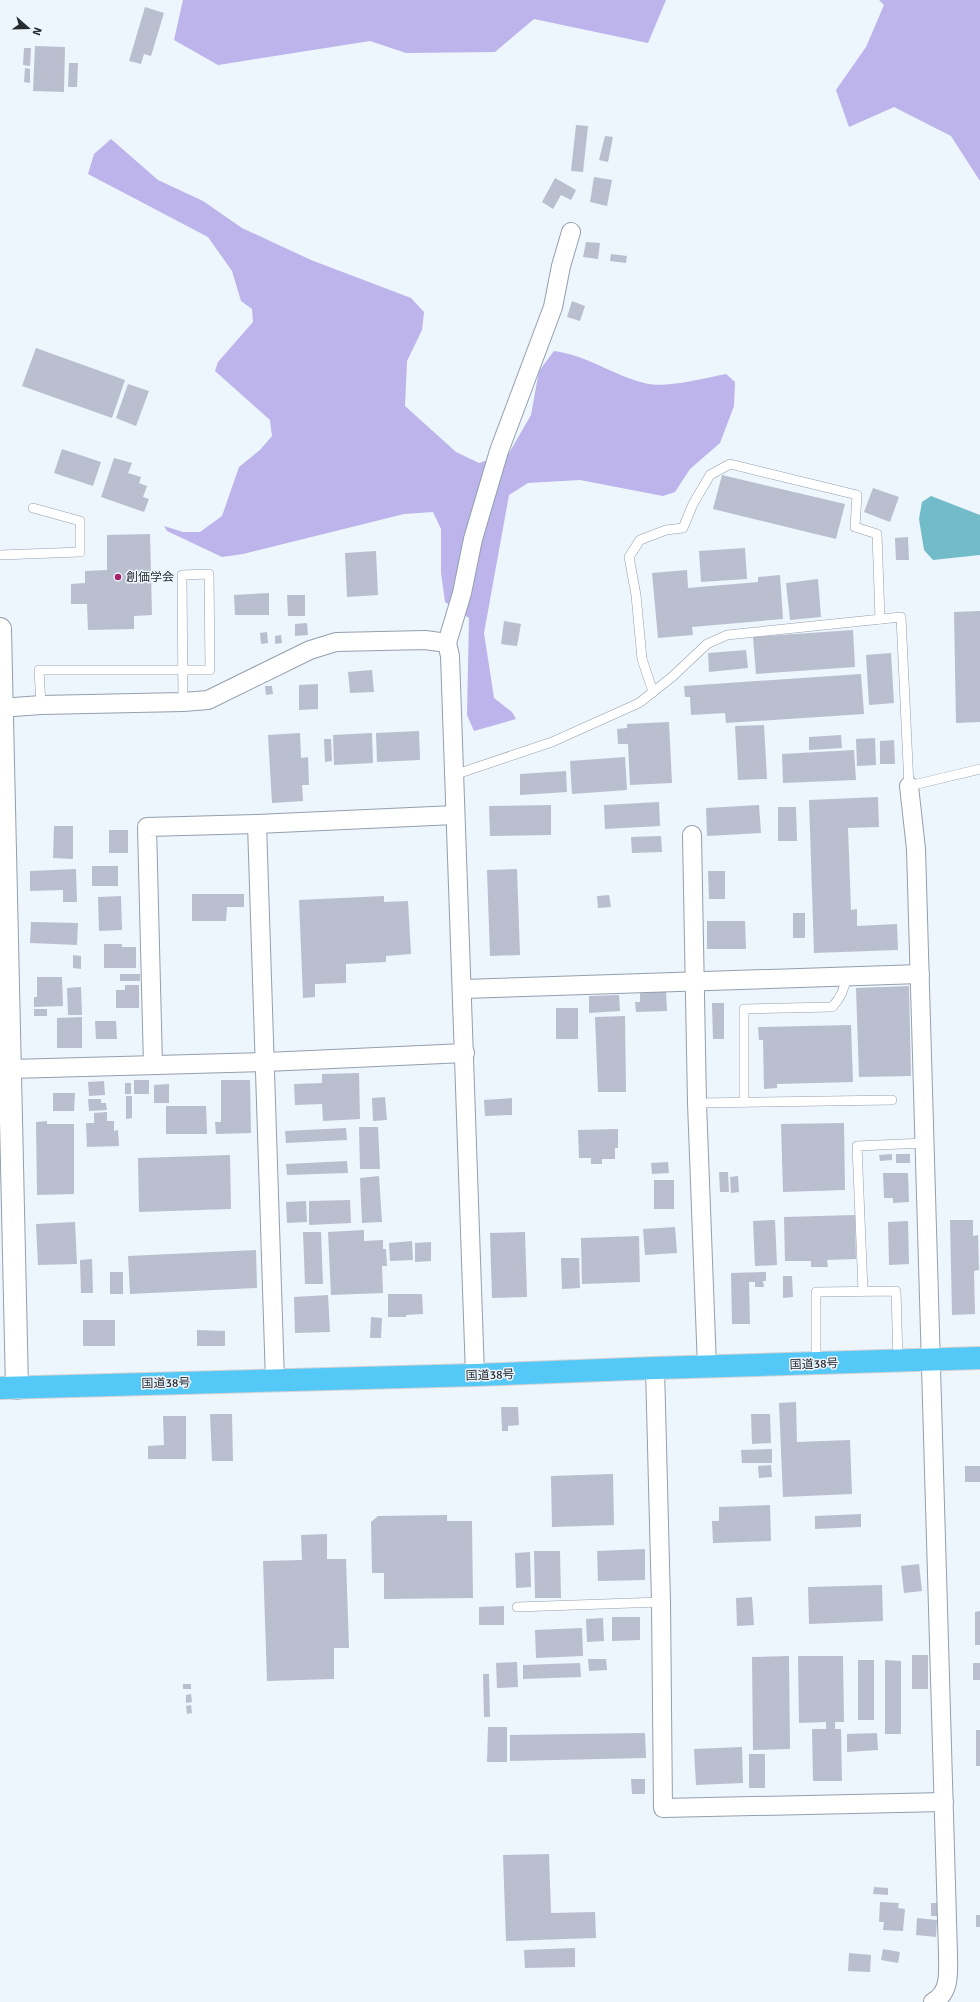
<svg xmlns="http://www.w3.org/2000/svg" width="980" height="2002" viewBox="0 0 980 2002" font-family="Signika,'Noto Sans JP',sans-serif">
<rect width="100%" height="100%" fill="#edf5fd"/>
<g fill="#bcb4ea">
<path d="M183 0H666L648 43 534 19 495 52 406 53 370 41 218 65 174 40Z"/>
<path d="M879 0H980V181L951 136 894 107 849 127 836 90 866 47 884 5Z"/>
<path d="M111 139 158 180 203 201 242 228 311 260 411 298 424 312 422 330 407 361 405 406 456 452 479 463 509 453 531 415 539 371 554 351C586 355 613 375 644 383 664 389 705 378 726 374L735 382 734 406 720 443 690 469 675 492 663 496 580 480 528 483 509 495 484 633 494 698 512 712 516 719 474 731 467 715 469 618 445 602 441 573V529L433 512 404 514 243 554 222 557 167 531 164 526 183 532H200L222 516 239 467 260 450 272 436 270 420 215 371 218 362 253 322 252 309 241 301 232 271 208 237 88 174 94 154Z"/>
</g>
<path fill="#72bcca" d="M931 496 980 515V555L933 560 924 550 919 519 922 502Z"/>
<g fill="#babfd0">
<path d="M145 7 164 13 151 56 144 54 141 64 129 61Z"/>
<path d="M35 46 65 47 64 92 33 91Z"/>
<path d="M24 48H31L30 66 23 65Z"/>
<path d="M69 63H78L77 87H68Z"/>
<path d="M25 68 30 69V83L24 82Z"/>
<path d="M576 125 588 126 583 172 571 171Z"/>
<path d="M605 136 613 137 608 162 599 160Z"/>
<path d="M594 177 612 180 607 206 590 202Z"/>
<path d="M555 178 576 190 571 200 561 195 553 209 542 202Z"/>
<path d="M586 242 600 243 598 259 583 257Z"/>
<path d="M611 254 627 256 626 263 610 261Z"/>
<path d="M572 301 585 306 580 321 567 317Z"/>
<path d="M36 348 125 380 112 418 22 386Z"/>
<path d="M128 384 149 391 136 426 116 418Z"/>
<path d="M62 449 101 462 93 486 54 473Z"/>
<path d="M114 458 132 463 128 473 141 477 139 483 147 486 143 497 149 499 144 512 101 497Z"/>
<path d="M722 475 845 504 836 539 713 509Z"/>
<path d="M873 488 899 497 890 522 864 512Z"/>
<path d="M150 534 152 615 134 616V629L88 630 87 604H71V584L85 583V571L107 570V535Z"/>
<path d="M908 537 909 560H896L895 538Z"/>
<path d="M745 548 747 579 701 582 699 551Z"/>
<path d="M376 551 378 595 347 597 345 553Z"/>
<path d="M687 570 688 588 758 582V577L780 575 783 619 692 627 693 635 658 638 652 573Z"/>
<path d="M818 579 821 617 790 620 786 583Z"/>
<path d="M269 593V615H235L234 595Z"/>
<path d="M287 595H305V616H288Z"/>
<path d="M980 611V722L956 723 954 612Z"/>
<path d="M504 621 521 624 517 646 501 644Z"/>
<path d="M307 623 308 635 295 636V624Z"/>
<path d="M853 630 855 667 756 674 753 637Z"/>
<path d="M267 632 268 643 261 644 260 633Z"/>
<path d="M281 635 282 643 275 644V636Z"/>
<path d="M746 650 748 668 709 672 708 653Z"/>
<path d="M891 653 894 703 869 705 866 655Z"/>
<path d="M372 670 374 692 350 693 348 672Z"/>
<path d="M861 674 864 714 726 723 725 713 691 715 690 697H685L684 686Z"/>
<path d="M318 684V709L299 710V685Z"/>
<path d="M265 686H272L273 694 266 695Z"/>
<path d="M669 722 672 783 630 785 628 744H618L617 729 627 728V724Z"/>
<path d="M764 725 767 779 738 780 735 726Z"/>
<path d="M419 731 420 760 377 762 376 733Z"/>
<path d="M300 733 301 758 308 757 309 785H302L303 801 272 803 268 735Z"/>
<path d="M372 733 373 763 334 765 333 735Z"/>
<path d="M841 735 842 748 809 750V737Z"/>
<path d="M875 738 876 765 857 766 856 739Z"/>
<path d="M324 739H331L332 761 325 762Z"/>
<path d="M894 740 895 764H880V741Z"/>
<path d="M854 750 856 780 783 783 782 754Z"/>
<path d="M625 757 627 790 572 794 570 761Z"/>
<path d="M566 771 567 792 520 795V774Z"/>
<path d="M878 797 879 827 848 828 851 910 857 909V926L897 924 898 950 814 953 809 800Z"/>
<path d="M659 802 660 826 605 829 604 805Z"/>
<path d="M551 805V835L490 836 489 806Z"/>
<path d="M759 805 761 833 707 836 706 808Z"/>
<path d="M778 807H796L797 841H778Z"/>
<path d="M54 826H73V859L53 858Z"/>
<rect x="109" y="830" width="19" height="23"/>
<path d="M661 836 662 852 632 853 631 837Z"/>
<rect x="92" y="866" width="26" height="20"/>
<path d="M76 869 77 902H63V890L30 891V871Z"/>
<path d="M517 869 520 955 490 956 487 870Z"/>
<path d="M708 871H725V899H709Z"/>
<path d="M192 894H244V907H227L226 921H192Z"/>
<path d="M609 895 611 907 598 908 597 896Z"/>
<path d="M121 896 122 930 99 931 98 897Z"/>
<path d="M384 896V902L408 901 411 954 386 956V962L346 964V983L315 984V997L303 998 299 900Z"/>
<rect x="793" y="913" width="12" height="25"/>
<path d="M707 921H745L746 949H707Z"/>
<path d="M31 922 78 923 77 945 30 943Z"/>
<path d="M104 944H122V947H136V968H104Z"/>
<path d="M73 955 81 956V969L73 968Z"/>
<rect x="120" y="974" width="20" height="7"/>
<path d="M37 977H62L63 1006 34 1007V997H37Z"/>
<path d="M125 985H139V1008H116V990H125Z"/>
<path d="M909 986 911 1076 859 1077 856 988Z"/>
<path d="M81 987 82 1015H68L67 988Z"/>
<path d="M666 991 667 1011 636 1012 635 1002H640V992Z"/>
<path d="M619 995 620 1011 589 1013V996Z"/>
<path d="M712 1003H724V1039H713Z"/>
<rect x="556" y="1008" width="22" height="31"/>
<rect x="34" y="1009" width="13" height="7"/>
<path d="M625 1016 626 1092H598L595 1017Z"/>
<path d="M82 1017V1048H57V1018Z"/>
<path d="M95 1021H116L117 1039H96Z"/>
<path d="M851 1025 853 1082 777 1084V1088L764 1089 763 1040H759L758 1027Z"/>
<path d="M359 1073 360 1119 323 1121 322 1104 295 1105 294 1084 322 1083V1074Z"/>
<rect x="134" y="1080" width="15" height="14"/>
<path d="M221 1080H250L251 1133 216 1134 215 1122H221Z"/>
<path d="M104 1081 105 1095 89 1096 88 1082Z"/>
<rect x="125" y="1083" width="6" height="11"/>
<path d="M169 1084V1103H154V1085Z"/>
<path d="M53 1093H75L74 1111H53Z"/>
<path d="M126 1096H132V1118L126 1119Z"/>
<path d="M385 1097 387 1120 373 1121 372 1098Z"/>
<path d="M512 1098V1115L485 1116 484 1100Z"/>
<path d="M88 1099H101V1103H106L107 1110 89 1111Z"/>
<path d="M166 1106H206L207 1134H166Z"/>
<path d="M107 1112V1121H114V1131L118 1130 119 1146 87 1147 86 1123H94V1113Z"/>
<path d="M47 1121V1124H74V1194L37 1195 36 1122Z"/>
<path d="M844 1123 845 1190 783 1192 781 1124Z"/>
<path d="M359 1127H378L380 1169H360Z"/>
<path d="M346 1128 347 1140 286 1143 285 1131Z"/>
<path d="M618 1129V1148H615V1159H602V1164H591V1158H579L578 1130Z"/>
<path d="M892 1154V1160L880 1161 879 1155Z"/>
<rect x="896" y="1154" width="14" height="9"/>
<path d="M230 1155 231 1209 139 1212 138 1158Z"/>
<path d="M347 1161 348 1173 287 1175 286 1164Z"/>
<path d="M668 1162 669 1173 652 1174 651 1163Z"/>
<path d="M719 1172H728L729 1192H720Z"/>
<path d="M883 1173H908L909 1202 893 1203V1198H884Z"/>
<path d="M379 1176 382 1222 362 1223 360 1178Z"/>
<path d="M738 1176 739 1192 731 1193 730 1177Z"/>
<rect x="654" y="1180" width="20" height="29"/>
<path d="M350 1200 351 1223 309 1225V1201Z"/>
<path d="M306 1201 307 1222 287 1223 286 1202Z"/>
<path d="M855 1215 856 1259 827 1260 828 1267H811V1261H785L784 1217Z"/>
<path d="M775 1220 777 1265 755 1266 753 1221Z"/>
<path d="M950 1220H973V1236L978 1235 979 1270 974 1271 975 1314 952 1315Z"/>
<path d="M908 1221 909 1264 889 1265 888 1222Z"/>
<path d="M75 1222 77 1264 38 1265 36 1224Z"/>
<path d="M675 1227 677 1253 645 1255 643 1229Z"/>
<path d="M364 1230V1241L383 1240V1249H386L387 1266H382L383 1293 331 1295 328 1232Z"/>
<path d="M303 1232H321L323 1284H305Z"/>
<path d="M525 1232 527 1297 492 1298 490 1233Z"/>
<path d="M639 1236 640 1282 582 1284 581 1238Z"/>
<path d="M412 1241 413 1260 390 1261 389 1243Z"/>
<path d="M431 1242V1261L415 1262V1243Z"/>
<path d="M256 1250 257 1288 130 1294 128 1256Z"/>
<path d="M561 1258H579L580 1288 562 1289Z"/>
<path d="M92 1259 93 1293H81L80 1260Z"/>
<rect x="110" y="1272" width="13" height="22"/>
<path d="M766 1272V1281H763L764 1287H755V1282H749L750 1324H732L731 1273Z"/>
<path d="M783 1276H792L793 1297 783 1298Z"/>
<path d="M388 1294H422L423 1314 406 1315V1317H388Z"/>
<path d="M328 1295 330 1332 295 1333 294 1297Z"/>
<path d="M371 1317 382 1318 381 1338H370Z"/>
<rect x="83" y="1320" width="32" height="26"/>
<path d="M197 1330 225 1331V1346H197Z"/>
<path d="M796 1402 797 1442 850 1440 852 1494 783 1497 779 1403Z"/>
<path d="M501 1407H518L519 1425 508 1426V1431H502Z"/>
<path d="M210 1414H232L233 1461H212Z"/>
<path d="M751 1414H770L771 1443 752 1444Z"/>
<path d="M163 1416H186V1459H148V1446L164 1445Z"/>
<path d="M772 1449V1463H742L741 1450Z"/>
<path d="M771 1465 772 1477 759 1478 758 1466Z"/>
<rect x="965" y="1466" width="15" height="16"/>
<path d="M613 1474 614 1525 552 1527 551 1476Z"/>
<path d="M770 1505 771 1541 713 1543 712 1521H719V1507Z"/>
<path d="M861 1514V1527L815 1529V1516Z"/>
<path d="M447 1515V1521H472L473 1598 384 1599V1573H372L371 1522 378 1516Z"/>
<path d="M327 1534V1559H346L349 1648H334V1679L267 1681 263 1561 302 1560 301 1535Z"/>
<path d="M645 1549V1580L598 1581 597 1551Z"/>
<path d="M534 1551H560L561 1598H535Z"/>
<path d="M530 1552 531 1587 516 1588 515 1553Z"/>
<path d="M919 1564 922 1591 904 1593 901 1566Z"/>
<path d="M882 1585 883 1621 809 1624 808 1587Z"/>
<path d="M752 1597 754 1625 737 1626 736 1598Z"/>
<path d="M504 1606V1625H479V1607Z"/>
<path d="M980 1611V1645H975V1612Z"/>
<path d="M612 1617H640V1640L612 1641Z"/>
<path d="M603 1618 604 1641 587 1642 586 1619Z"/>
<path d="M582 1628 583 1656 536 1658 535 1630Z"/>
<rect x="912" y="1655" width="16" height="34"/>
<path d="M789 1656 790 1749 753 1750 752 1657Z"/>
<path d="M798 1656H843L844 1722H835V1729H841L842 1781H813L812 1729H826V1722L799 1723Z"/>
<path d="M588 1659H606L607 1670 589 1671Z"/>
<rect x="858" y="1660" width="16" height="60"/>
<path d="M885 1660 901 1661V1734H885Z"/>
<path d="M517 1662 518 1687 497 1688 496 1663Z"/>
<path d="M580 1663 581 1677 523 1679V1665Z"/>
<rect x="973" y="1663" width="7" height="17"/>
<path d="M483 1674H489L490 1717H484Z"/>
<rect x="183" y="1684" width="8" height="5"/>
<path d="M191 1694 192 1702 186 1703V1695Z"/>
<path d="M191 1705 192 1713 187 1714 186 1706Z"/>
<path d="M488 1727H507V1762H487Z"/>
<rect x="976" y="1730" width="4" height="36"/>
<path d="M645 1733 646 1758 510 1761V1735Z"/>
<path d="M877 1733 878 1750 847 1752V1734Z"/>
<path d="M742 1747 743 1783 696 1785 694 1749Z"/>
<rect x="749" y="1754" width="16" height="34"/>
<path d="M631 1779H645V1794H632Z"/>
<path d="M549 1854 551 1913 595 1912 596 1938 506 1941 503 1855Z"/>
<path d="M874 1887 888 1888V1895L873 1894Z"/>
<path d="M880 1902 899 1903 898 1908 905 1909 903 1931 883 1930 884 1922H879Z"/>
<path d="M931 1903H938L937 1916H931Z"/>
<rect x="976" y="1915" width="4" height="12"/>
<path d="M917 1918 937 1920 936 1937 916 1935Z"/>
<path d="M575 1948V1967L525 1968 524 1950Z"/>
<path d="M883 1949 900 1952 898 1963 881 1960Z"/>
<path d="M849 1953 871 1955 870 1972 848 1971Z"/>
</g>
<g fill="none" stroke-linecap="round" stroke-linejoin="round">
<defs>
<g id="service">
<path d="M0 555 80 552V521L33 508"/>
<path d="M653 692 642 659 636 595 629 557 640 540 666 530 683 528 693 504 710 475 730 464 857 495 855 527 877 534 880 619"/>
<path d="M41 705 39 670H210L209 574 182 575 183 702"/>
<path d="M454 775 552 742 639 703 672 677 707 644 727 635 901 617 909 786 980 769"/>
<path d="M744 1102V1009L832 1007C841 998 845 989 846 976"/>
<path d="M697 1103 892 1100"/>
<path d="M863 1291 857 1146 924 1143"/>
<path d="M816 1363V1292L896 1291 898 1361"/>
<path d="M517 1607 661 1602"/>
</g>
<g id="minor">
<path d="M0 708 41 705 183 702 208 700 310 650 336 642 425 640 447 643"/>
<path d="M909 786 916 849 948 1954C948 1972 951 1992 933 2002"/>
<path d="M257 824 275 1381"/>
<path d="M692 835 697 1103 707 1367"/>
<path d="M463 989 920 974"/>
<path d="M153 1065 147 827 257 824 455 815"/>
<path d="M11 1069 266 1062 465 1053"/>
<path d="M655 1368 661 1602 663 1808 944 1802"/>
<path d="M475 1375 450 656 447 643 462 593 473 539 499 451 553 307 561 266 571 232"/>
</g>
<path id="tertiary" d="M0 629 17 1388"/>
<path id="trunk" d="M0 1388 475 1375 655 1368 980 1358"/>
</defs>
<use href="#service" stroke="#949fad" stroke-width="10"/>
<use href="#minor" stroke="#949fad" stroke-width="20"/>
<use href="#tertiary" stroke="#949fad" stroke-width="24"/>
<use href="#trunk" stroke="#cfd1d2" stroke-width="24"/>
<use href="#service" stroke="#fff" stroke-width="9"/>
<use href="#minor" stroke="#fff" stroke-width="18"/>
<use href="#tertiary" stroke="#fff" stroke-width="22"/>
<use href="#trunk" stroke="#54c8f7" stroke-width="22"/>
</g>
<circle fill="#a7236e" stroke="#edf5fd" stroke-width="1.5" cx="118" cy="577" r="4"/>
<g text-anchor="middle" stroke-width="3" stroke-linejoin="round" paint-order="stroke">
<g font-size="12" fill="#272c31" stroke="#edf5fd" text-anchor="start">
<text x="126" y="581">創価学会</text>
</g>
<g font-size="12" fill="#272c31" stroke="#edf5fd">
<text transform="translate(814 1364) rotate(-2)" y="4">国道38号</text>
<text transform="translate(490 1375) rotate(-2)" y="4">国道38号</text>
<text transform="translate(166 1383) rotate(-1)" y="4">国道38号</text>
</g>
</g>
<g transform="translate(28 28) rotate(110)" stroke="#edf5fd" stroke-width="3" paint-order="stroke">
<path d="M0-3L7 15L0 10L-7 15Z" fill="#272c31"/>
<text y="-6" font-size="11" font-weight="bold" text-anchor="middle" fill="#272c31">N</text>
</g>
</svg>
